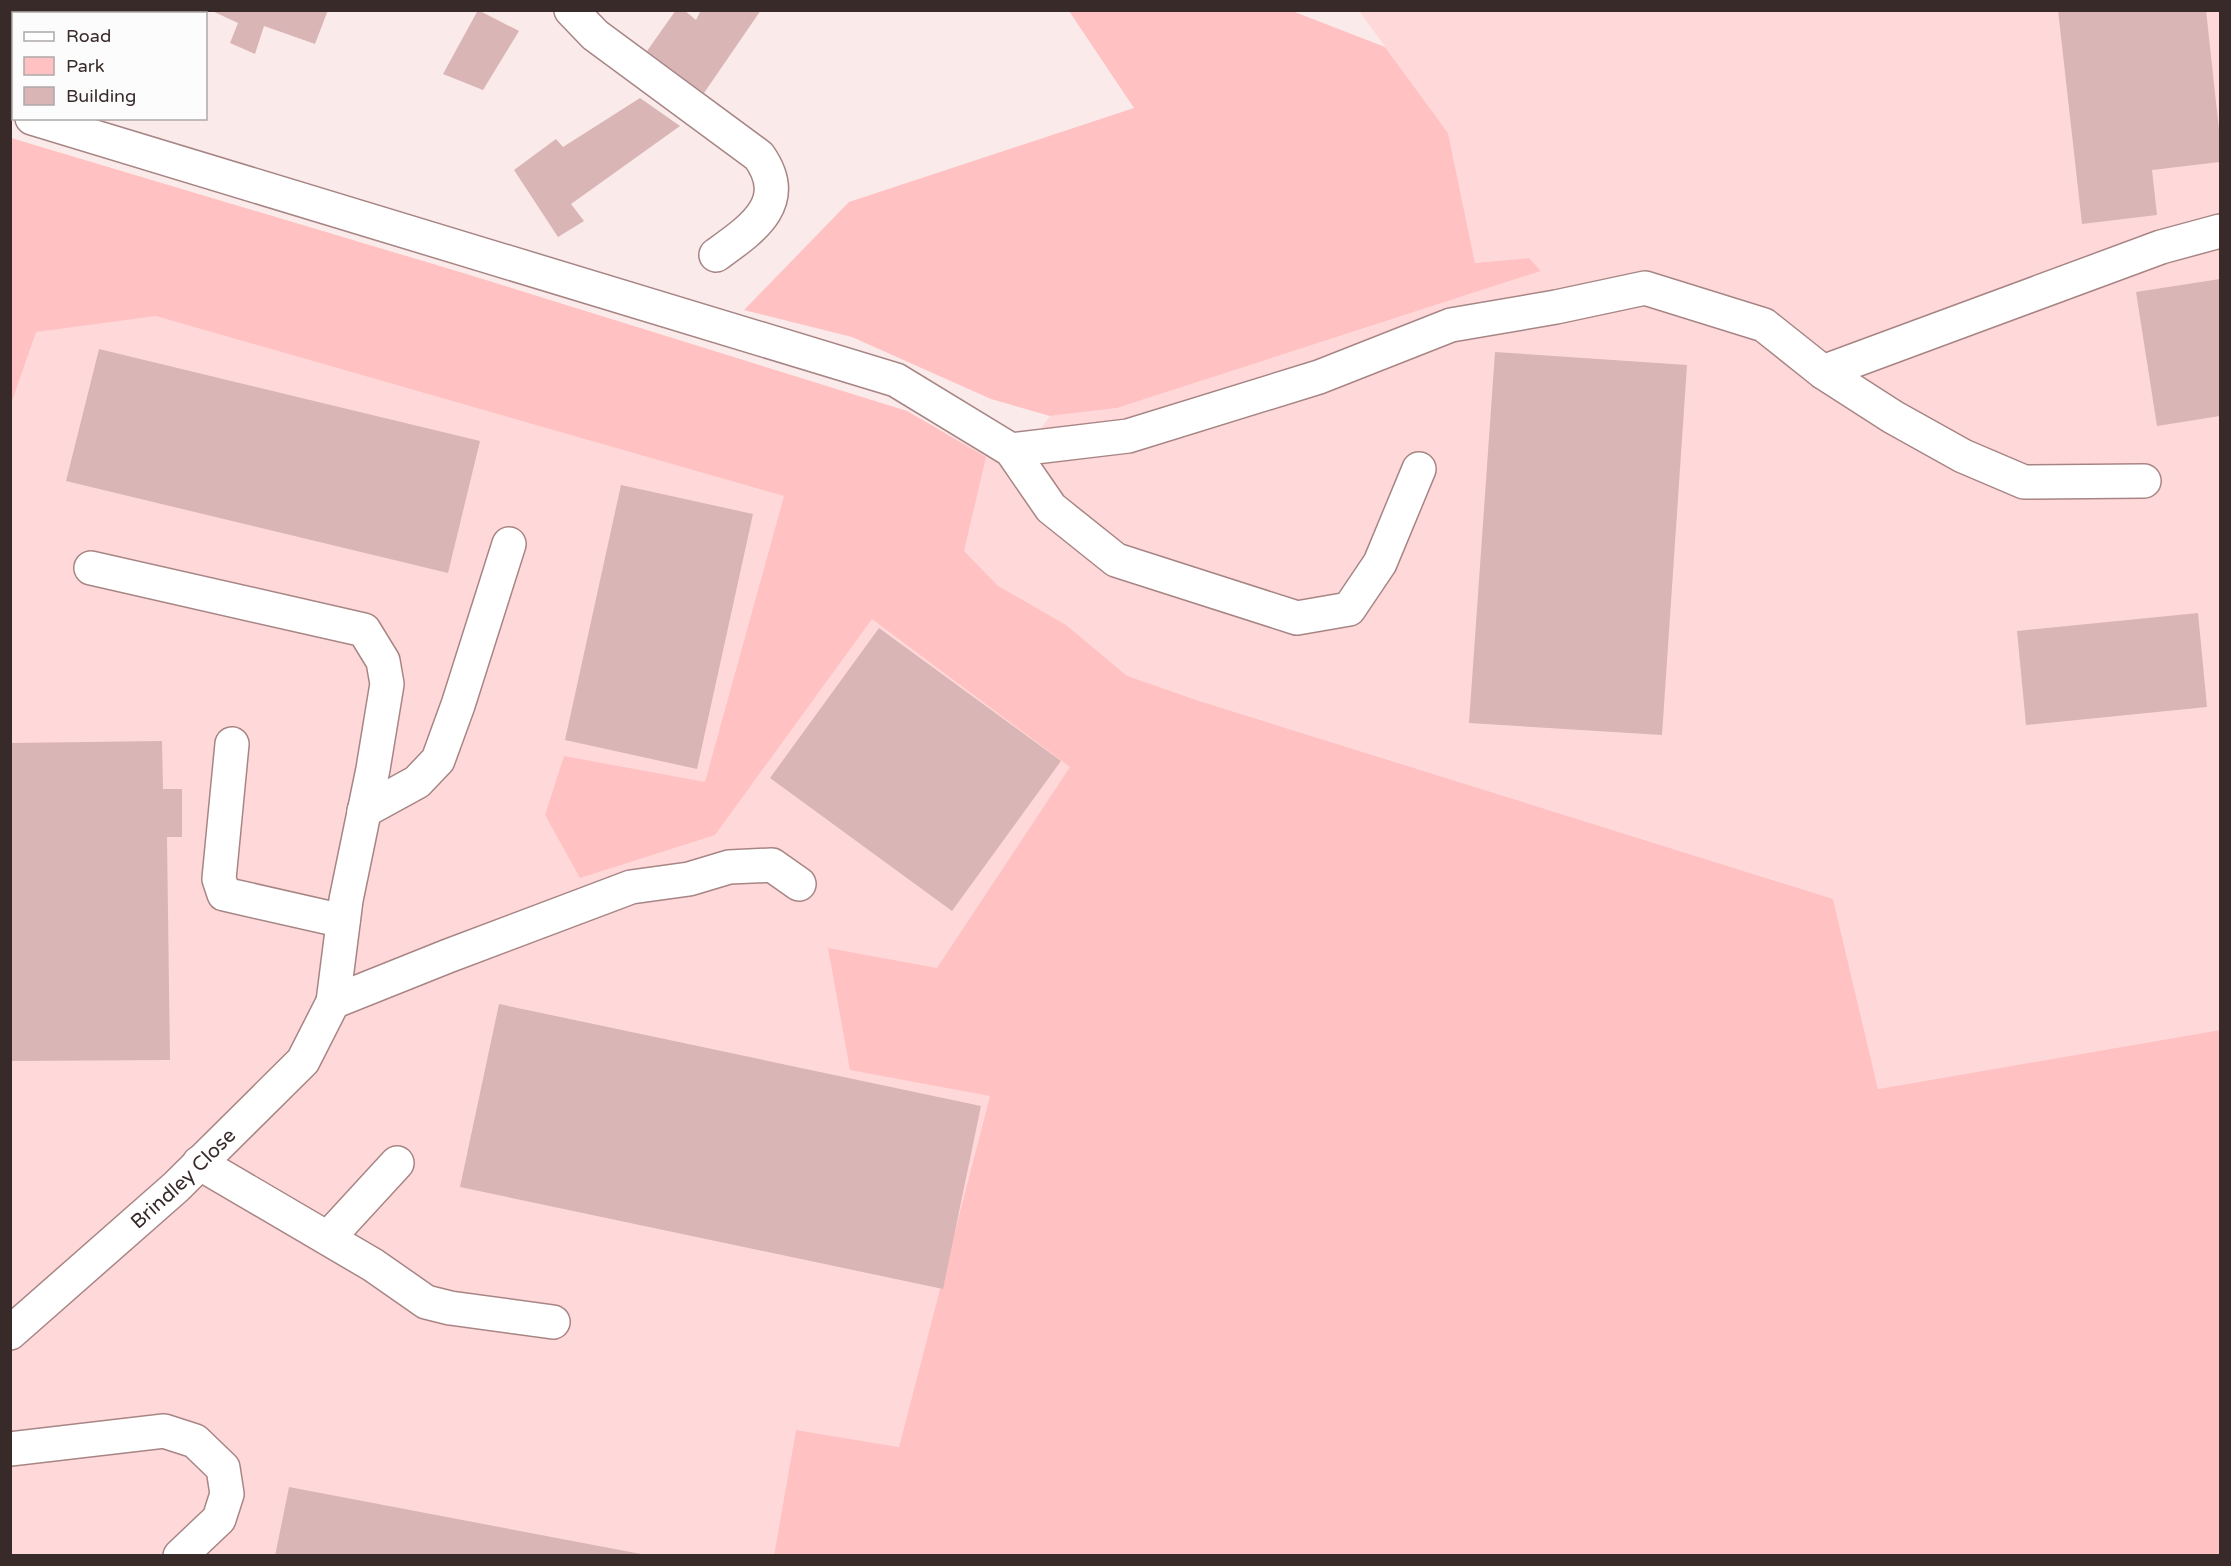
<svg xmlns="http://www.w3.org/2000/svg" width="2231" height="1566" font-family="'Varela Round',sans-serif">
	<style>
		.built { fill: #ffd9d9 }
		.green { fill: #ffc1c2 }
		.building { fill: #dab5b5 }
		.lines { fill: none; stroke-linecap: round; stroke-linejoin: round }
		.minor-casing { stroke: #a88585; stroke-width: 36 }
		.minor { stroke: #fff; stroke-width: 33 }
		.labels { text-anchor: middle; stroke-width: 6; stroke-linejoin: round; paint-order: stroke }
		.street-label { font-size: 20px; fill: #392a2a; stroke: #fcfcfc }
	</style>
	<rect width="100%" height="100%" fill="#faeaea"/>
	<polygon class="built" points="1359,11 2220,11 2220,1030 1878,1089 1833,899 990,1096 899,1447 796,1430 774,1555 11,1555 10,138 463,273 907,411 1010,470 1050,416 1117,408 1541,271 1529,258 1475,263 1448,133"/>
	<g class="green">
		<polygon points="1069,11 1292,11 1385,47 1448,133 1475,263 1529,258 1541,271 1117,408 1050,416 991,399 852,337 744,310 849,202 1134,108"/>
		<polygon points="11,138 463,273 907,411 986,457 964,551 998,586 1066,625 1127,676 1199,701 1833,899 1878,1089 2220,1030 2220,1555 774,1555 796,1430 899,1447 990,1096 850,1070 828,948 937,968 1070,767 872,619 715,835 580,878 545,815 564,756 705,782 784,496 156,316 36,332 11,404"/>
	</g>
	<g class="building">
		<polygon points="210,10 328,10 315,44 264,26 255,54 230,43 238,23"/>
		<polygon points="478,10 519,31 483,90 443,74"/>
		<polygon points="676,10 684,10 696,20 701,10 761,10 704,93 647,51"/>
		<polygon points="2058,10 2206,10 2220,139 2220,162 2152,170 2157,215 2082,224"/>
		<polygon points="640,98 680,126 571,204 584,221 558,237 514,170 556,139 563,147"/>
		<polygon points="2220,279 2220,416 2157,426 2136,292"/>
		<polygon points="99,349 480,441 448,573 66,481"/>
		<polygon points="1495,352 1687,365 1662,735 1469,723"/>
		<polygon points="621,485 753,514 697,769 565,740"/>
		<polygon points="2198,613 2207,707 2026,725 2017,631"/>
		<polygon points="879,628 1061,761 952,911 770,778"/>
		<polygon points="162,741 163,789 182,789 182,837 167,837 170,1060 10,1061 10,743"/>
		<polygon points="499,1004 981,1106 943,1289 460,1187"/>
		<polygon points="289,1487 641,1554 641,1556 275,1556"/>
	</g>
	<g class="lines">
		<g class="minor-casing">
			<g id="minor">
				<path d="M 571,10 L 595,35 L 759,156 C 792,203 752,229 716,255"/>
				<polyline points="32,118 896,380 1011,450 1051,508 1116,560 1297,618 1349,609 1380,563 1419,469"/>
				<polyline points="1823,372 2161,247 2220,231"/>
				<polyline points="1011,450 1128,436 1319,377 1451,325 1556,307 1645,288 1764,325 1823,372 1893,417 1963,456 2024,482 2144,481"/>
				<polyline points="91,568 364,630 383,661 387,684 373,769 346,900 333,1002"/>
				<polyline points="232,744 219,879 224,894 343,921"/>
				<polyline points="364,811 417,782 438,760 458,705 509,544"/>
				<polyline points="199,1163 373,1265 426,1302 450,1308 553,1322"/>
				<polyline points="328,1238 397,1163"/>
				<path id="s1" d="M 10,1333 L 176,1187 L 303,1061 L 333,1002 L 448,956 L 631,887 L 689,879 L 729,867 L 772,865 L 799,884"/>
				<polyline points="10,1449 164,1431 195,1441 223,1468 227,1494 219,1519 180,1556"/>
			</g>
		</g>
		<use href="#minor" class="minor"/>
	</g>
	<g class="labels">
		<g class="street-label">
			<text dy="7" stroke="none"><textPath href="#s1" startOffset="232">Brindley Close</textPath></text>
		</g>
	</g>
	<rect width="2231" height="1566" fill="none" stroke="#392a2a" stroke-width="24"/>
	<rect x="12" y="12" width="195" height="108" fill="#fcfcfc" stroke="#aea8a8" stroke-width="1.5"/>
	<rect x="24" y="32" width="30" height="9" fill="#ffffff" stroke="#aea8a8" stroke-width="1.5"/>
	<text x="66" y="42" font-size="18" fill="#392a2a">Road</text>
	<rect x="24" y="57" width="30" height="18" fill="#ffc1c2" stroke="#aea8a8" stroke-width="1.5"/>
	<text x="66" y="72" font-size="18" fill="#392a2a">Park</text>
	<rect x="24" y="87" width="30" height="18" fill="#dab5b5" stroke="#aea8a8" stroke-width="1.5"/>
	<text x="66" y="102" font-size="18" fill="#392a2a">Building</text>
</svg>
